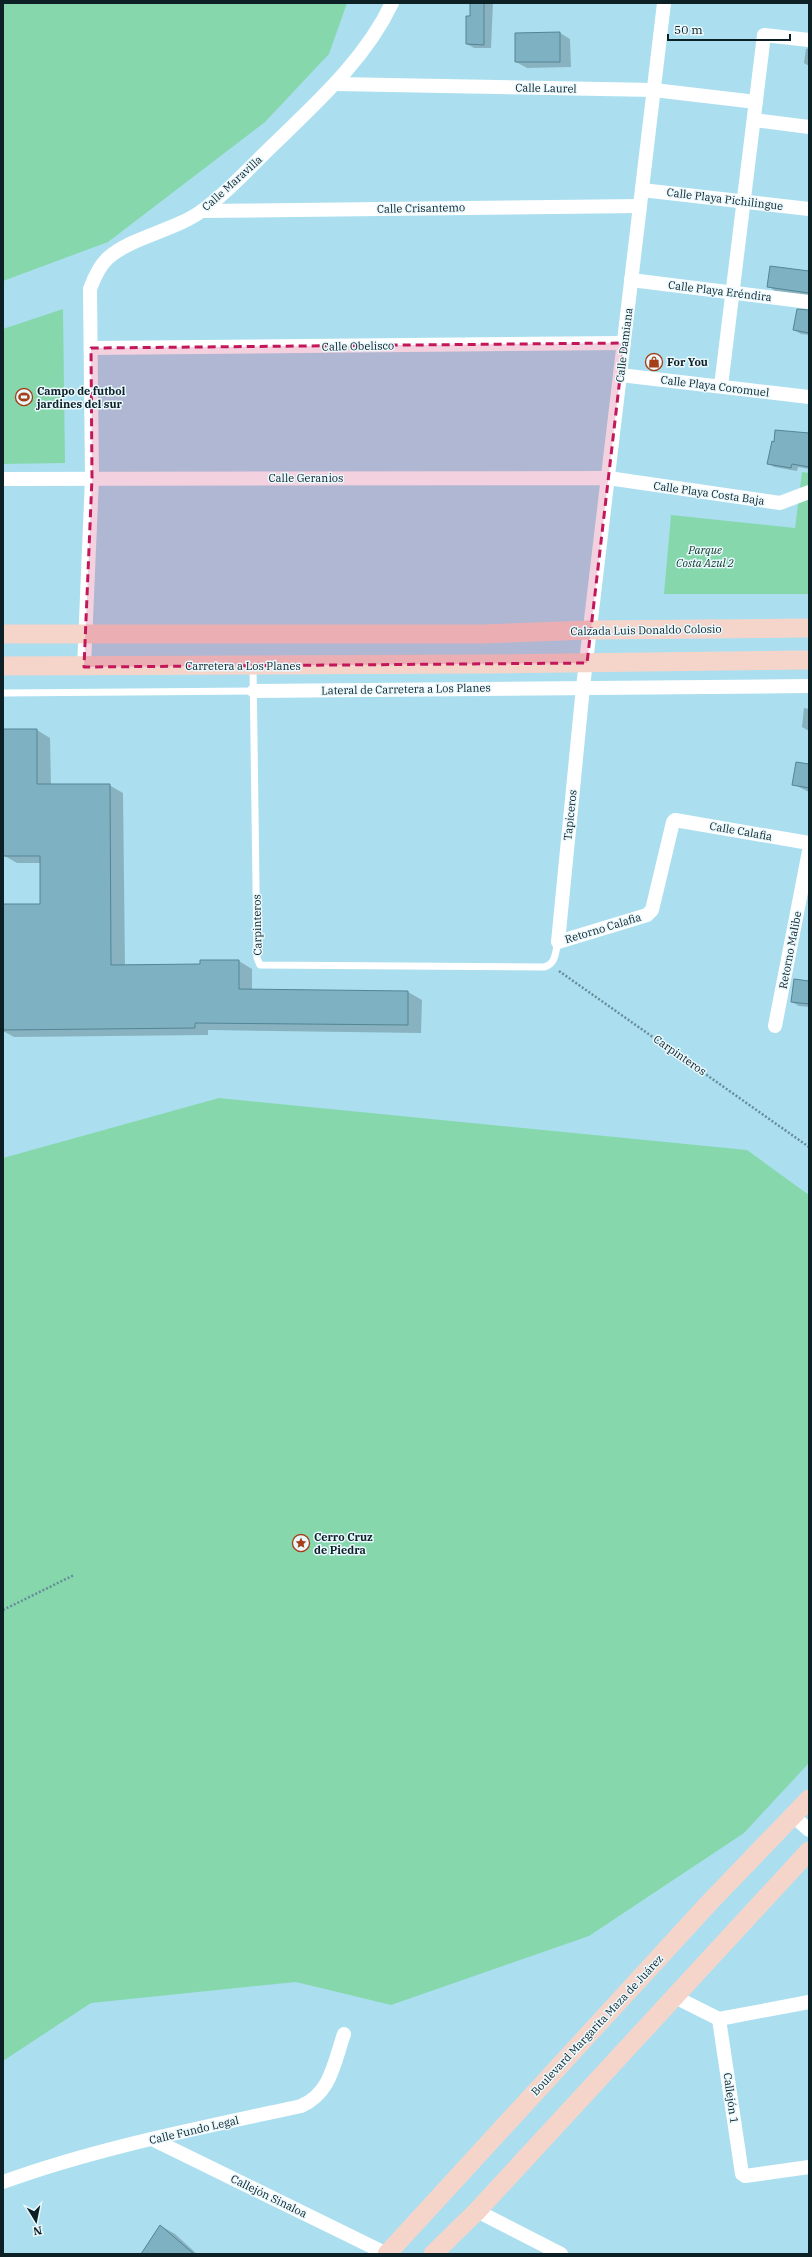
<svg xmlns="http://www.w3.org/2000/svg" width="812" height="2257" font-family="'IBM Plex Serif',serif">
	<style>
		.green { fill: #86d8ac }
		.shadow { fill: #0003 }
		.building { fill: #7eb1c1; stroke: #548594 }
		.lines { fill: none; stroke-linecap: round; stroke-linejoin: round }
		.path { stroke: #668c98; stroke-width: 2.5; stroke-dasharray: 2 2; stroke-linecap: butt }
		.lane { stroke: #fff; stroke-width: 7 }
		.street { stroke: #fff; stroke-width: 14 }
		.secondary { stroke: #f5d5ca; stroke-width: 19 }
		.marked { fill: #c2185b; fill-opacity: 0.2; stroke: #c2185b; stroke-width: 3; stroke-dasharray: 8 5; stroke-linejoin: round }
		.labels { text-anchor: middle; stroke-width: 3; stroke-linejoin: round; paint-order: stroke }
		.street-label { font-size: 11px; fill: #0c2026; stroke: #eaf9fe }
		.poi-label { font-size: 11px; font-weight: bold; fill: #0c2026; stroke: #eaf9fe; text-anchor: start }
		.park-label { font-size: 11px; font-style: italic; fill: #0b3321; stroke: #eaf9fe }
	</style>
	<rect width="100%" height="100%" fill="#abdff0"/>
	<g class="green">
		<polygon points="3,3 347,3 329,54 265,122 108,242 3,281"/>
		<polygon points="63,309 65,463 3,464 3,329"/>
		<polygon points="802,472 809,473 809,594 664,594 671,515 795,528"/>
		<polygon points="219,1098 747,1150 809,1195 809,1763 744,1833 589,1936 391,2005 296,1982 91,2003 3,2061 3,1158"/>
	</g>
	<g class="shadow">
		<polygon points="471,3 493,3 491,48 474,48 467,44"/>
		<polygon points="560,33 570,39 571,67 527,68 516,62"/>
		<polygon points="809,48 809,66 804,63 806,49"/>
		<polygon points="809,271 809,296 775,291 768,286"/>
		<polygon points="809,310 809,335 801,334 794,330"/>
		<polygon points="809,435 809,469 798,467 797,471 774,467 768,463"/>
		<polygon points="804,708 809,709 809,731 802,727"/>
		<polygon points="3,730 37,730 50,738 51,785 109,785 123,793 125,966 201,965 239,961 252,969 252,990 408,992 422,1000 421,1033 208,1030 208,1035 14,1037 3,1031 3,905 41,905 41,863 17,863 3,855"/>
		<polygon points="809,765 809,792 793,784"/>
		<polygon points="809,982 809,1007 799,1006 792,1002"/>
		<polygon points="161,2226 175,2234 197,2254 142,2254"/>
	</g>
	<g class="building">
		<polygon points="470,3 484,3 484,45 466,44 466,16 470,16"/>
		<polygon points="560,32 560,62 515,62 515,33"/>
		<polygon points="770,266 809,271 809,293 767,287"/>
		<polygon points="797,309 809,310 809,333 793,330"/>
		<polygon points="775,430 809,433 809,467 792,464 791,468 767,464 772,441 774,442"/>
		<polygon points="3,729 37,729 37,784 110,784 111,965 200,964 200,960 239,960 239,989 408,991 408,1025 195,1023 195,1028 3,1030 3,904 40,904 40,856 3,856"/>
		<polygon points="796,762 809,764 809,788 792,785"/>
		<polygon points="794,979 809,981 809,1004 791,1002"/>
		<polygon points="160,2225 194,2254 141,2254"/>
	</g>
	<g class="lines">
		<g class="path">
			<polyline points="559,971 809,1147"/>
			<polyline points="3,1610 74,1575"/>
		</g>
		<g class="lane">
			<path d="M 253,666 L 257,958 L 260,965 L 544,967 C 556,964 555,953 558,942"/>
			<polyline points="3,693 254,691"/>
		</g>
		<g class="street">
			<polyline points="664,3 583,687 558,942 647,915 652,910 673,822 675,820 809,843"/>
			<polyline points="336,84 654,90 756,102"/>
			<polyline points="754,120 809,127"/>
			<polyline points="642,190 809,209"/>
			<polyline points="202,211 640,206"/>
			<polyline points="631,280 809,302"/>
			<polyline points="91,348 624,343"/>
			<polyline points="620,375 809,397"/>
			<polyline points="721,386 764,35 809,40"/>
			<polyline points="3,479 608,478 780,503 809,492"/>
			<path d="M 84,667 L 92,478 L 90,289 C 94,278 99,266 108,258 C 133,236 175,231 203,210 C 228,192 249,168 272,146 C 316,103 365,60 392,3"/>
			<polyline points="254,691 809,686"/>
			<polyline points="775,1026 809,851"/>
			<polyline points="793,1816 809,1830"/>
			<polyline points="675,1997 719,2019 809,2002"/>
			<polyline points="719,2019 742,2174 745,2176 809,2167"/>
			<polyline points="152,2139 387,2254"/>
			<path d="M 3,2182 C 99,2147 201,2128 301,2106 C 331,2093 334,2063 344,2034"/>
			<polyline points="477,2211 561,2254"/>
		</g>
		<g class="secondary">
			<polyline points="3,634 483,634 590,630 809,628"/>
			<polyline points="3,666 483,664 809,660"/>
			<polyline points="387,2254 709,1903 809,1799"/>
			<polyline points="433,2254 477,2211 809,1851"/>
		</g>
	</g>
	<path class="marked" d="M 624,343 L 587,663 L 84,667 L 92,478 L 91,348 Z"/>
	<defs>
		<g id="shop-ring" transform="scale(0.9)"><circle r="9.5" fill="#eaf9fe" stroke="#a63f18" stroke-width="1.5"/><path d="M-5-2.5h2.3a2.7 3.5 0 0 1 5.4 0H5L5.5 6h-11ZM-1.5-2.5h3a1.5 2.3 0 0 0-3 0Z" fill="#a63f18"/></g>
		<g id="stadium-ring" transform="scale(0.9)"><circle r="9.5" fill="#eaf9fe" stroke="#a63f18" stroke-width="1.5"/><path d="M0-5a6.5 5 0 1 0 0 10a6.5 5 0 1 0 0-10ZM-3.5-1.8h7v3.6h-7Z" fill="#a63f18"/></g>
		<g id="sight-ring" transform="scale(0.9)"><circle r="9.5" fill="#eaf9fe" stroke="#a63f18" stroke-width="1.5"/><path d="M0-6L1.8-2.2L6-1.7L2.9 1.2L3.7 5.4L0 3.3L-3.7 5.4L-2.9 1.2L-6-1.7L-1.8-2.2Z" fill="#a63f18"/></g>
	</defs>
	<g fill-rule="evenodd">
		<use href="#shop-ring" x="654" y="362"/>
		<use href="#stadium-ring" x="24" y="397"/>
		<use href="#sight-ring" x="301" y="1543"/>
	</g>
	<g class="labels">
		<g class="street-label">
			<text transform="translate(546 88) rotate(1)" y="4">Calle Laurel</text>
			<text transform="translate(232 183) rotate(-42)" y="4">Calle Maravilla</text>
			<text transform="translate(725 199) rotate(7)" y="4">Calle Playa Pichilingue</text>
			<text transform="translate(421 208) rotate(-1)" y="4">Calle Crisantemo</text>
			<text transform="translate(720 291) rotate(7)" y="4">Calle Playa Eréndira</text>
			<text transform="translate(624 345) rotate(-83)" y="4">Calle Damiana</text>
			<text transform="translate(358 346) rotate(-1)" y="4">Calle Obelisco</text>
			<text transform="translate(715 386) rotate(7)" y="4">Calle Playa Coromuel</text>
			<text x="306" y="482">Calle Geranios</text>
			<text transform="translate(709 493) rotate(8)" y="4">Calle Playa Costa Baja</text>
			<text transform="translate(646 630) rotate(-1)" y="4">Calzada Luis Donaldo Colosio</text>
			<text x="243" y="670">Carretera a Los Planes</text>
			<text transform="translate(406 689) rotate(-1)" y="4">Lateral de Carretera a Los Planes</text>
			<text transform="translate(570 815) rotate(-84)" y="4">Tapiceros</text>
			<text transform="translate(741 831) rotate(10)" y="4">Calle Calafia</text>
			<text transform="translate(257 925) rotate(-91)" y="4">Carpinteros</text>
			<text transform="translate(603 928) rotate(-17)" y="4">Retorno Calafia</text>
			<text transform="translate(790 950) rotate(-79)" y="4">Retorno Malibe</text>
			<text transform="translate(680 1055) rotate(35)" y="4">Carpinteros</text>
			<text transform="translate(597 2025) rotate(-47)" y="4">Boulevard Margarita Maza de Juárez</text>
			<text transform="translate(731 2098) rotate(82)" y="4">Callejón 1</text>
			<text transform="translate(194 2130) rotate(-13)" y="4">Calle Fundo Legal</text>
			<text transform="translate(269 2196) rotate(26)" y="4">Callejón Sinaloa</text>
		</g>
		<g class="poi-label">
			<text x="667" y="366">For You</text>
			<text x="37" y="395">Campo de futbol<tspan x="37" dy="13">jardines del sur</tspan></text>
			<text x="314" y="1541">Cerro Cruz<tspan x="314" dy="13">de Piedra</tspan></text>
		</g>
		<g class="park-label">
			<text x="705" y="554">Parque<tspan x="705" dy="13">Costa Azul 2</tspan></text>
		</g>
	</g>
	<rect width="812" height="2257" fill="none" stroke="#0c2026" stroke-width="8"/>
	<g transform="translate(36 2221) rotate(170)" stroke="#eaf9fe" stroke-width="3" paint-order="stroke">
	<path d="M0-3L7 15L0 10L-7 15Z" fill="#0c2026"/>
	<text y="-6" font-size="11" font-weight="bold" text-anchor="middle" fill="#0c2026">N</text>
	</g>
	<path d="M668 34v6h122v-6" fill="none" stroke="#0c2026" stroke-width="2"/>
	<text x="674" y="34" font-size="12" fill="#0c2026" stroke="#eaf9fe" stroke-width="3" paint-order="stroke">50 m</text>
</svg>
